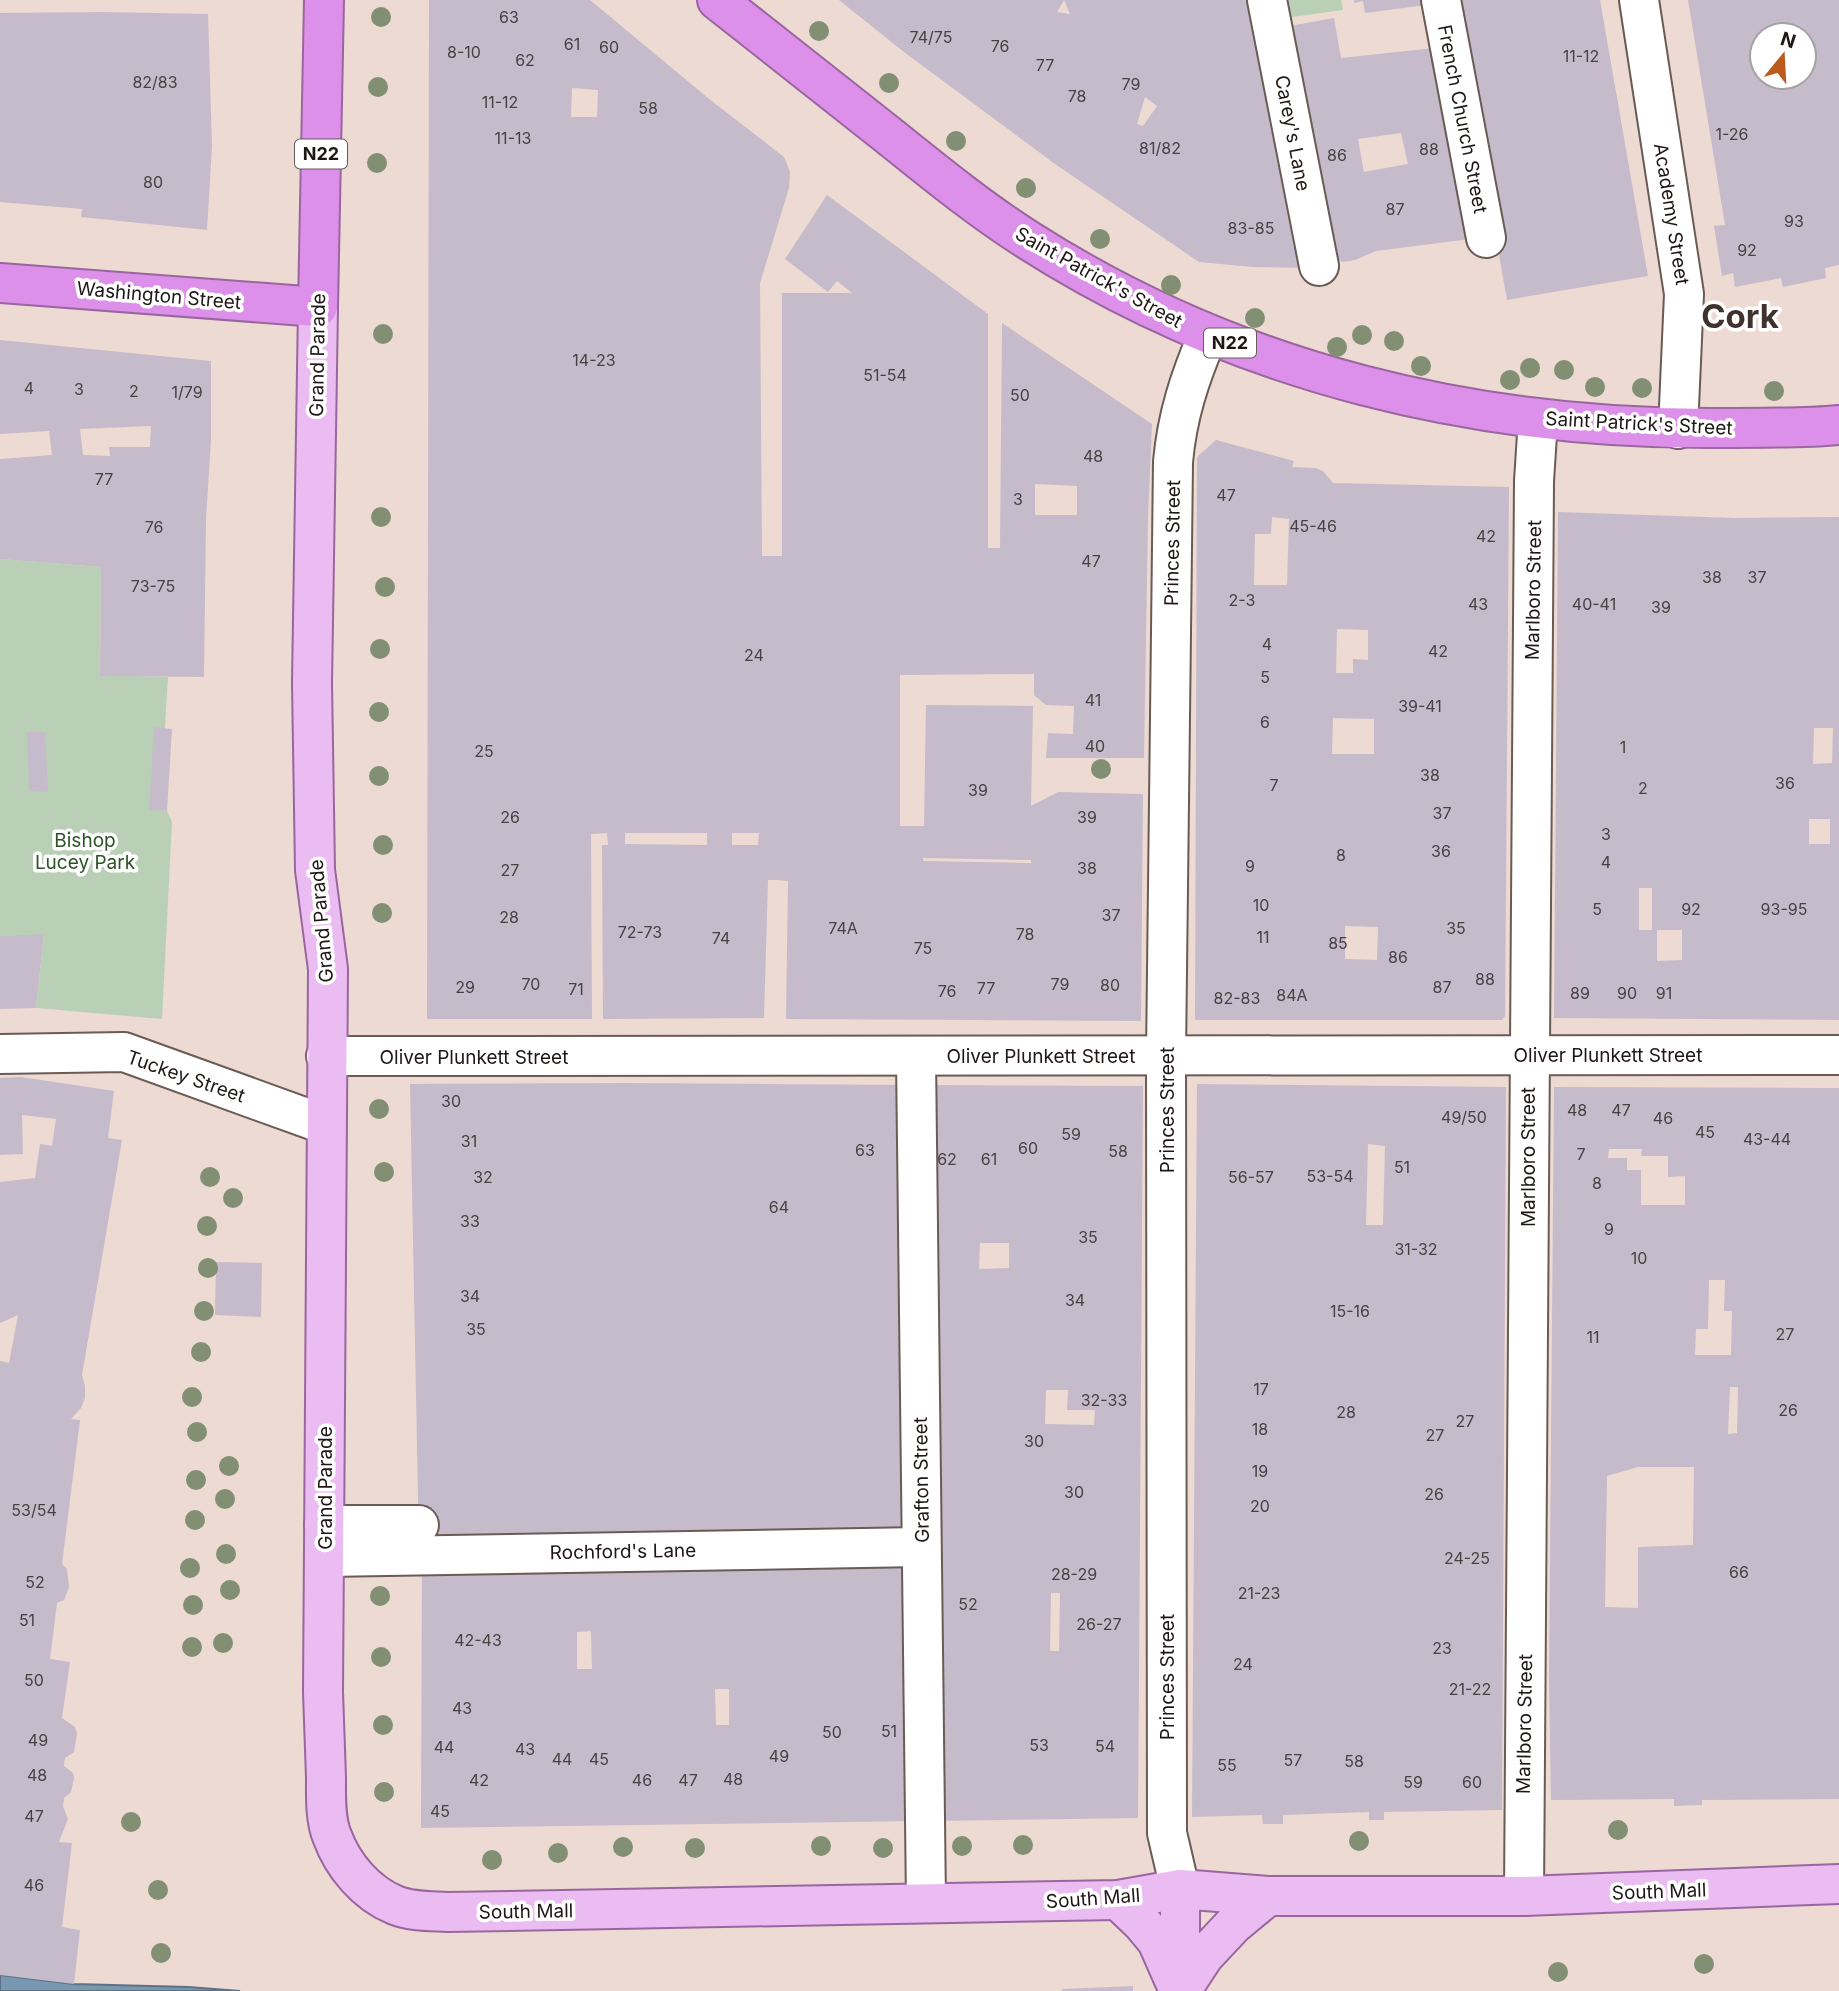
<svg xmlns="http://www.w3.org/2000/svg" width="1839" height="1991" font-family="Inter,sans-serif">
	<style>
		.green { fill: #bad0b6 }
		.water { fill: #7898b2; stroke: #5d7183; stroke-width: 2 }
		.building { fill: #c5bbca; fill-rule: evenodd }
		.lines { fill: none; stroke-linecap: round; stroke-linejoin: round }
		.minor-casing { stroke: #6b5b55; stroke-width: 42 }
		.major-casing { stroke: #9a669f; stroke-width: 42 }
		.highway-casing { stroke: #9a669f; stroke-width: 42 }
		.minor { stroke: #fff; stroke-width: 38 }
		.major { stroke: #eabcf2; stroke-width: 38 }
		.highway { stroke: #dc90e9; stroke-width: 38 }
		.tree { fill: #828f73 }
		.labels { text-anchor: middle; stroke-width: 7; stroke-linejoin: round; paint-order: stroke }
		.number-label { font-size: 16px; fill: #484042 }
		.shield { fill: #fff; stroke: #625d5b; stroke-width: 2 }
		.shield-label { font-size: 18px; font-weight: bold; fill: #1e1715 }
		.street-label { font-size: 19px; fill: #1e1715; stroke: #fff }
		.park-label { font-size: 19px; fill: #2c5225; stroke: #fff }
		.town-label { font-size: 33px; font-weight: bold; fill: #40322d; stroke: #fff }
	</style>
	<rect width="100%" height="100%" fill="#ecdad3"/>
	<g class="green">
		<polygon points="1281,0 1341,0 1343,10 1285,18"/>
		<polygon points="0,559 101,567 100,675 168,677 160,810 167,811 172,822 162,1019 36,1008 44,935 0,936"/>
	</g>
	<polygon class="water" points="0,1975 74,1984 188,1987 240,1991 0,1991"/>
	<g class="building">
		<path d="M 429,0 L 590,0 L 708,98 L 784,157 L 790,172 L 789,188 L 760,283 L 762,556 L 782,556 L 782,293 L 852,293 L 837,281 L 828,292 L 785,259 L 827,195 L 988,314 L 988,548 L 1000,548 L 1002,323 L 1152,424 L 1148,517 L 1144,758 L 1046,758 L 1048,733 L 1073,734 L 1074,706 L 1046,705 L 1034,695 L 1034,674 L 900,675 L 900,826 L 924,826 L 926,705 L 1033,706 L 1031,806 L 1058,792 L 1143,794 L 1141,1021 L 786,1019 L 788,881 L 777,880 L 768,880 L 764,1018 L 603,1019 L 602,845 L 608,845 L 607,833 L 591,834 L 592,1019 L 427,1019 ZM 572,88 L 598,90 L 597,117 L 571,117 ZM 1035,484 L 1077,486 L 1077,515 L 1035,515 ZM 625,833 L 707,833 L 707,845 L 625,844 ZM 732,833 L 759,833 L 758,845 L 732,845 ZM 923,858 L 1031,860 L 1031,863 L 923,861 Z"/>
		<path d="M 839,0 L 1064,0 L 1057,12 L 1070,14 L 1064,0 L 1260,0 L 1306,268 L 1253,267 L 1199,262 L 1055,164 L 904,52 ZM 1145,97 L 1157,106 L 1143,126 L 1137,124 Z"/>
		<polygon points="1354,0 1425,0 1426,5 1365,13 1363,1 1354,3"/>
		<polygon points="1454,0 1600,0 1648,276 1507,300"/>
		<path d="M 1688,0 L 1839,0 L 1839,265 L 1825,268 L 1826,278 L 1783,287 L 1781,278 L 1735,287 L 1733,273 L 1722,276 L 1714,226 L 1725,225 ZM 1762,35 L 1804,35 L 1804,77 L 1762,77 Z"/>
		<polygon points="102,12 208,14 212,146 207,230 81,217 82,209 0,202 0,13"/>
		<path d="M 1334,18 L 1341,58 L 1434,48 L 1470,239 L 1376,251 L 1355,260 L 1343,262 L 1331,257 L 1290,26 ZM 1401,133 L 1408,164 L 1364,172 L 1358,139 Z"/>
		<path d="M 0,340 L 211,361 L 211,440 L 206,519 L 204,677 L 100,676 L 101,567 L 0,559 L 0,459 L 52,455 L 49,431 L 0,434 ZM 151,426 L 150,447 L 109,447 L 110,456 L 83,455 L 80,429 Z"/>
		<path d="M 1216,440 L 1294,461 L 1292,467 L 1315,468 L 1323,471 L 1333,483 L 1509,487 L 1505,1016 L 1502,1020 L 1195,1020 L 1197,457 ZM 1272,517 L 1289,519 L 1287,585 L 1254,585 L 1255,534 L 1271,534 ZM 1337,629 L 1368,630 L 1368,660 L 1353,659 L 1353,673 L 1336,673 ZM 1333,718 L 1374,719 L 1374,754 L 1332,754 ZM 1345,926 L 1378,927 L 1377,960 L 1345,959 Z"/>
		<path d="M 1558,512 L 1734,518 L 1839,517 L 1839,1020 L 1554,1018 ZM 1814,728 L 1833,728 L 1832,763 L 1813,764 ZM 1809,819 L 1830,819 L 1830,844 L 1809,844 ZM 1639,888 L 1652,888 L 1652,930 L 1639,930 ZM 1657,930 L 1682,930 L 1682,960 L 1657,961 Z"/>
		<polygon points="154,727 172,729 167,811 149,810"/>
		<polygon points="27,732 45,732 48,791 29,791"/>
		<polygon points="44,934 36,1008 0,1009 0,936"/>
		<polygon points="21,1077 114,1091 108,1138 122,1140 82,1375 85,1386 85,1398 81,1408 71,1419 80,1420 62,1564 67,1569 69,1587 64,1600 57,1603 50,1659 70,1662 62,1718 75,1727 77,1734 74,1752 65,1758 64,1766 73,1773 74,1778 71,1792 64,1798 63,1806 68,1819 59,1842 72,1843 62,1927 80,1930 74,1984 0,1975 0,1361 9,1363 18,1315 0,1323 0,1182 35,1178 40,1144 52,1146 56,1119 22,1115 23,1154 0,1155 0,1078"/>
		<polygon points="628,1083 907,1085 915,1542 419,1548 410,1084"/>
		<path d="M 1197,1084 L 1506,1087 L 1502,1810 L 1384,1812 L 1384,1820 L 1369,1820 L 1369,1812 L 1283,1815 L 1283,1824 L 1263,1824 L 1262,1815 L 1192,1817 ZM 1368,1144 L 1385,1146 L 1383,1225 L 1366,1225 Z"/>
		<path d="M 924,1085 L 1143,1086 L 1138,1818 L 931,1821 L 928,1539 L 942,1519 L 941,1474 L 927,1474 ZM 980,1243 L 1009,1243 L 1009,1268 L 979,1269 ZM 1046,1390 L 1068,1390 L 1067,1410 L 1095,1410 L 1094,1425 L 1045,1424 ZM 1051,1593 L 1060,1593 L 1059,1651 L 1050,1651 Z"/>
		<path d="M 1554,1087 L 1839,1088 L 1839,1799 L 1702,1800 L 1702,1805 L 1674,1806 L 1674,1799 L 1551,1800 L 1549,1678 ZM 1609,1149 L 1642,1149 L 1641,1156 L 1668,1156 L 1668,1177 L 1685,1176 L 1685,1205 L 1641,1205 L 1641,1170 L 1627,1170 L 1627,1158 L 1608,1158 ZM 1709,1280 L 1725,1280 L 1724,1311 L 1732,1311 L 1731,1355 L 1695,1355 L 1696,1329 L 1708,1329 ZM 1730,1387 L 1738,1387 L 1737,1433 L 1728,1434 ZM 1638,1467 L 1694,1467 L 1693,1545 L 1638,1547 L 1638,1608 L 1605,1607 L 1607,1476 Z"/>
		<polygon points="216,1262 262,1263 261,1317 215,1315"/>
		<path d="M 914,1550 L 918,1821 L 421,1828 L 422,1559 ZM 591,1631 L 592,1669 L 577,1669 L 577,1632 ZM 715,1689 L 729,1689 L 729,1725 L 716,1725 Z"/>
		<polygon points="1133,1986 1133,1991 1062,1991 1062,1989"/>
	</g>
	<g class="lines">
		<g class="minor-casing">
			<g id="minor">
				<polyline points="1267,0 1319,266"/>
				<polyline points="1441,0 1486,238"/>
				<polyline points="1639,0 1684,294 1678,429"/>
				<polyline points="0,1054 124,1052 326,1125"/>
				<polyline points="326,1056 1839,1055"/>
				<polyline points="916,1057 926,1903"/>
				<polyline points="324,1525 419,1525"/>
				<polyline points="325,1557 921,1547"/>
				<path d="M 1180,1889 L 1167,1833 L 1166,1056 L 1173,462 C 1177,416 1190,377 1208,335"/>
				<polyline points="1524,1896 1534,481 1538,419"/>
			</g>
		</g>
		<g class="major-casing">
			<g id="major">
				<path d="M 318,307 L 312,683 L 315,870 L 328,969 L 323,1692 C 324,1721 325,1750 326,1778 C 326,1796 325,1819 332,1836 C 343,1866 366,1893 395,1905 C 412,1912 431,1911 448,1912 L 1118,1900 L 1180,1889 L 1268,1896 L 1524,1896 L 1839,1884"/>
				<polyline points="1118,1900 1142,1923 1157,1941 1179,1991"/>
				<polyline points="1180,1978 1180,1889"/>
				<polyline points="1181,1991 1204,1956 1234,1924 1268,1896"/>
			</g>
		</g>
		<g class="highway-casing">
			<g id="highway">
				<path d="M 717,0 C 774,45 831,90 888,135 C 934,172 978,208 1028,240 C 1238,374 1479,431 1727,428 C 1764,427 1802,429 1839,425"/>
				<polyline points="0,283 318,307 324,0"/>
			</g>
		</g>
		<use href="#minor" class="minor"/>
		<use href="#major" class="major"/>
		<use href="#highway" class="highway"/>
	</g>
	<g class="tree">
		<circle cx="381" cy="17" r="10"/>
		<circle cx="819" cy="31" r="10"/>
		<circle cx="889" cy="83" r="10"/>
		<circle cx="378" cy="87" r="10"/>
		<circle cx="956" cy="141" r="10"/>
		<circle cx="377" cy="163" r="10"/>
		<circle cx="1026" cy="188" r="10"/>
		<circle cx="1100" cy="239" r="10"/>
		<circle cx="1171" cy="285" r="10"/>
		<circle cx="1255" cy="318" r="10"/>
		<circle cx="383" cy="334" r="10"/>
		<circle cx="1362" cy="335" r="10"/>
		<circle cx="1394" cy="341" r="10"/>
		<circle cx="1337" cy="347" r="10"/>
		<circle cx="1421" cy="366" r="10"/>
		<circle cx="1530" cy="368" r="10"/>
		<circle cx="1564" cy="370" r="10"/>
		<circle cx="1510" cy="380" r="10"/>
		<circle cx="1595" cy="387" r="10"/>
		<circle cx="1642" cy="388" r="10"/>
		<circle cx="1774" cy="391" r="10"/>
		<circle cx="381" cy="517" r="10"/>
		<circle cx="385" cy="587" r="10"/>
		<circle cx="380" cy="649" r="10"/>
		<circle cx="379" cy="712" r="10"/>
		<circle cx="1101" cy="769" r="10"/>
		<circle cx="379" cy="776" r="10"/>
		<circle cx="383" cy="845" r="10"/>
		<circle cx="382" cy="913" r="10"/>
		<circle cx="379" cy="1109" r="10"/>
		<circle cx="384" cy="1172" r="10"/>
		<circle cx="210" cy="1177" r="10"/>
		<circle cx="233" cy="1198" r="10"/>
		<circle cx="207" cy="1226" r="10"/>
		<circle cx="208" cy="1268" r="10"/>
		<circle cx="204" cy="1311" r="10"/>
		<circle cx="201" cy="1352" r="10"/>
		<circle cx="192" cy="1397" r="10"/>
		<circle cx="197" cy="1432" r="10"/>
		<circle cx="229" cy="1466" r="10"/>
		<circle cx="196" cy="1480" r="10"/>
		<circle cx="225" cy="1499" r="10"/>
		<circle cx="195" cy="1520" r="10"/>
		<circle cx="226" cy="1554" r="10"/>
		<circle cx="190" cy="1568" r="10"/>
		<circle cx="230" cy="1590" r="10"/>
		<circle cx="380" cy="1596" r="10"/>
		<circle cx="193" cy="1605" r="10"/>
		<circle cx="223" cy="1643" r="10"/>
		<circle cx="192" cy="1647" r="10"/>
		<circle cx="381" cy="1657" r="10"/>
		<circle cx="383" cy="1725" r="10"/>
		<circle cx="384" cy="1792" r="10"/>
		<circle cx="131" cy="1822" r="10"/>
		<circle cx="1618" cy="1830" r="10"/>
		<circle cx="1359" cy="1841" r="10"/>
		<circle cx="1023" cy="1845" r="10"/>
		<circle cx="821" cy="1846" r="10"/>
		<circle cx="962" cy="1846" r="10"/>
		<circle cx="623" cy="1847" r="10"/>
		<circle cx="695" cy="1848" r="10"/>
		<circle cx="883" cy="1848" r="10"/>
		<circle cx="558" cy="1853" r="10"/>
		<circle cx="492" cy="1860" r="10"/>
		<circle cx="158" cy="1890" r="10"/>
		<circle cx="161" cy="1953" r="10"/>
		<circle cx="1704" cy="1964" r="10"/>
		<circle cx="1558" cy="1972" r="10"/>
	</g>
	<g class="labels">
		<g class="number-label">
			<text x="509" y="23">63</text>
			<text x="931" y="43">74/75</text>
			<text x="572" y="50">61</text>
			<text x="1000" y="52">76</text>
			<text x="609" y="53">60</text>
			<text x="464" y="58">8-10</text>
			<text x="1581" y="62">11-12</text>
			<text x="525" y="66">62</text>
			<text x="1045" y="71">77</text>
			<text x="155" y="88">82/83</text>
			<text x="1131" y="90">79</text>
			<text x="1077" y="102">78</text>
			<text x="500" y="108">11-12</text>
			<text x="648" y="114">58</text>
			<text x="1732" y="140">1-26</text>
			<text x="513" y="144">11-13</text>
			<text x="1160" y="154">81/82</text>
			<text x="1429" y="155">88</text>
			<text x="1337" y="161">86</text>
			<text x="153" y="188">80</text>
			<text x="1395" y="215">87</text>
			<text x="1794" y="227">93</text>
			<text x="1251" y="234">83-85</text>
			<text x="1747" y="256">92</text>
			<text x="594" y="366">14-23</text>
			<text x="885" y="381">51-54</text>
			<text x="29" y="394">4</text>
			<text x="79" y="395">3</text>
			<text x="134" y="397">2</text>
			<text x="187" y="398">1/79</text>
			<text x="1020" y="401">50</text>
			<text x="1093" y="462">48</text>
			<text x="104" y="485">77</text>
			<text x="1226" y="501">47</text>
			<text x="1018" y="505">3</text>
			<text x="1313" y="532">45-46</text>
			<text x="154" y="533">76</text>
			<text x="1486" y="542">42</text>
			<text x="1091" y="567">47</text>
			<text x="1712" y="583">38</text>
			<text x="1757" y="583">37</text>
			<text x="153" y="592">73-75</text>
			<text x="1242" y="606">2-3</text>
			<text x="1478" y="610">43</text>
			<text x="1594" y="610">40-41</text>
			<text x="1661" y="613">39</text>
			<text x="1267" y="650">4</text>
			<text x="1438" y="657">42</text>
			<text x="754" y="661">24</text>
			<text x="1265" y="683">5</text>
			<text x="1093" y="706">41</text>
			<text x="1420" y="712">39-41</text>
			<text x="1265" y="728">6</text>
			<text x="1095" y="752">40</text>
			<text x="1623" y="753">1</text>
			<text x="484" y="757">25</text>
			<text x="1430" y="781">38</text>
			<text x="1785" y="789">36</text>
			<text x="1274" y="791">7</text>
			<text x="1643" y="794">2</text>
			<text x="978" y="796">39</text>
			<text x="1442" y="819">37</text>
			<text x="510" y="823">26</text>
			<text x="1087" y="823">39</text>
			<text x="1606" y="840">3</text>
			<text x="1441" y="857">36</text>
			<text x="1341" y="861">8</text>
			<text x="1606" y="868">4</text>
			<text x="1250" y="872">9</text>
			<text x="1087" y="874">38</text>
			<text x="510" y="876">27</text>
			<text x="1261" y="911">10</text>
			<text x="1597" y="915">5</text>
			<text x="1691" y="915">92</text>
			<text x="1784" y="915">93-95</text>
			<text x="1111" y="921">37</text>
			<text x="509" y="923">28</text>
			<text x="843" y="934">74A</text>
			<text x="1456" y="934">35</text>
			<text x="640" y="938">72-73</text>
			<text x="1025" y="940">78</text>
			<text x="1263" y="943">11</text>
			<text x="721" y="944">74</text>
			<text x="1338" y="949">85</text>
			<text x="923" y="954">75</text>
			<text x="1398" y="963">86</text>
			<text x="1485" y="985">88</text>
			<text x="531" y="990">70</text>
			<text x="1060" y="990">79</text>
			<text x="1110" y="991">80</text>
			<text x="465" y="993">29</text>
			<text x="1442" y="993">87</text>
			<text x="986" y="994">77</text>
			<text x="576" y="995">71</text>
			<text x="947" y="997">76</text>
			<text x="1580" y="999">89</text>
			<text x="1627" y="999">90</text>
			<text x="1664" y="999">91</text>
			<text x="1292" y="1001">84A</text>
			<text x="1237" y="1004">82-83</text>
			<text x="451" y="1107">30</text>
			<text x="1577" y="1116">48</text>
			<text x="1621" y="1116">47</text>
			<text x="1464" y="1123">49/50</text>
			<text x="1663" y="1124">46</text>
			<text x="1705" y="1138">45</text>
			<text x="1071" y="1140">59</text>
			<text x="1767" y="1145">43-44</text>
			<text x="469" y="1147">31</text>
			<text x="1028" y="1154">60</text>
			<text x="865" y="1156">63</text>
			<text x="1118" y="1157">58</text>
			<text x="1581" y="1160">7</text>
			<text x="947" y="1165">62</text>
			<text x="989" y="1165">61</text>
			<text x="1402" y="1173">51</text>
			<text x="1330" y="1182">53-54</text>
			<text x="483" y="1183">32</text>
			<text x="1251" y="1183">56-57</text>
			<text x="1597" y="1189">8</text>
			<text x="779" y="1213">64</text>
			<text x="470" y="1227">33</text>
			<text x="1609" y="1235">9</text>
			<text x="1088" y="1243">35</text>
			<text x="1416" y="1255">31-32</text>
			<text x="1639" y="1264">10</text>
			<text x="470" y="1302">34</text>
			<text x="1075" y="1306">34</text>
			<text x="1350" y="1317">15-16</text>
			<text x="476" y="1335">35</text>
			<text x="1785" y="1340">27</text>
			<text x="1593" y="1343">11</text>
			<text x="1261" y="1395">17</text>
			<text x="1104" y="1406">32-33</text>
			<text x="1788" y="1416">26</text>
			<text x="1346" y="1418">28</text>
			<text x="1465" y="1427">27</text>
			<text x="1260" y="1435">18</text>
			<text x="1435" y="1441">27</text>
			<text x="1034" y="1447">30</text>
			<text x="1260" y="1477">19</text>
			<text x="1074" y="1498">30</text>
			<text x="1434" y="1500">26</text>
			<text x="1260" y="1512">20</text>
			<text x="34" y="1516">53/54</text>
			<text x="1467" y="1564">24-25</text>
			<text x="1739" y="1578">66</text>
			<text x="1074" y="1580">28-29</text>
			<text x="35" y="1588">52</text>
			<text x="1259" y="1599">21-23</text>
			<text x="968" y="1610">52</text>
			<text x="27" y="1626">51</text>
			<text x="1099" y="1630">26-27</text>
			<text x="478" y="1646">42-43</text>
			<text x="1442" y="1654">23</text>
			<text x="1243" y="1670">24</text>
			<text x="34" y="1686">50</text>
			<text x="1470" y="1695">21-22</text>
			<text x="462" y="1714">43</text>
			<text x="889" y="1737">51</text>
			<text x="832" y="1738">50</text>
			<text x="38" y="1746">49</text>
			<text x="1039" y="1751">53</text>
			<text x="1105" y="1752">54</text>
			<text x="444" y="1753">44</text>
			<text x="525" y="1755">43</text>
			<text x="779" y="1762">49</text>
			<text x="562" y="1765">44</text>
			<text x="599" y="1765">45</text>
			<text x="1293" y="1766">57</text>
			<text x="1354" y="1767">58</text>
			<text x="1227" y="1771">55</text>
			<text x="37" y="1781">48</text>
			<text x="733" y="1785">48</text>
			<text x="479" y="1786">42</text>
			<text x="642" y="1786">46</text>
			<text x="688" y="1786">47</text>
			<text x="1413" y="1788">59</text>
			<text x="1472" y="1788">60</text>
			<text x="440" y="1817">45</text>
			<text x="34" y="1822">47</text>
			<text x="34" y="1891">46</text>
		</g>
		<g class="shield">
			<rect x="295" y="139.5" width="52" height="29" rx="5"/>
			<rect x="1204" y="328.5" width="52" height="29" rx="5"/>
		</g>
		<g class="shield-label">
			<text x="321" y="160">N22</text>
			<text x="1230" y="349">N22</text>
		</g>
		<g class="street-label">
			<text transform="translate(1463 119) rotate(79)" y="7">French Church Street</text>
			<text transform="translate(1293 133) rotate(79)" y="7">Carey's Lane</text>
			<text transform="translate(1672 214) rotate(81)" y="7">Academy Street</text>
			<text transform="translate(1099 277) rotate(29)" y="7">Saint Patrick's Street</text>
			<text transform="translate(159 295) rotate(5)" y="7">Washington Street</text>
			<text transform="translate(317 355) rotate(-89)" y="7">Grand Parade</text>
			<text transform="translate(1639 423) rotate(3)" y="7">Saint Patrick's Street</text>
			<text transform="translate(1172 543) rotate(-89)" y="7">Princes Street</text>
			<text transform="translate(1533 590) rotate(-89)" y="7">Marlboro Street</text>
			<text transform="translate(321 921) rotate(-95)" y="7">Grand Parade</text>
			<text x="1608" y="1062">Oliver Plunkett Street</text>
			<text x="1041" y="1063">Oliver Plunkett Street</text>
			<text x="474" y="1064">Oliver Plunkett Street</text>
			<text transform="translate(186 1076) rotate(19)" y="7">Tuckey Street</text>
			<text transform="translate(1167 1110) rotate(-90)" y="7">Princes Street</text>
			<text transform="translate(1528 1157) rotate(-90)" y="7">Marlboro Street</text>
			<text transform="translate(921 1480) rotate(-91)" y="7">Grafton Street</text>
			<text transform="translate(325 1488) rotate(-90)" y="7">Grand Parade</text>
			<text transform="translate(623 1551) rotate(-1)" y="7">Rochford's Lane</text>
			<text transform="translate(1167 1677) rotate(-90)" y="7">Princes Street</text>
			<text transform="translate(1524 1724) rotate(-89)" y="7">Marlboro Street</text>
			<text transform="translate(1659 1891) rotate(-2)" y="7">South Mall</text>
			<text transform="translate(1093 1898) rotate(-4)" y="7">South Mall</text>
			<text transform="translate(526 1911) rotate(-1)" y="7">South Mall</text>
		</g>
		<g class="park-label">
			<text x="85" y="847">Bishop<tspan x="85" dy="22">Lucey Park</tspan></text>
		</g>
		<g class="town-label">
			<text x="1740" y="328">Cork</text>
		</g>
	</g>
	<g transform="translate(1783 56) rotate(18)"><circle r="33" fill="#ffffff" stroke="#a5a2a1" stroke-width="2"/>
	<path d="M0-5L12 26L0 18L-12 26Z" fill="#bc5b1b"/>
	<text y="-10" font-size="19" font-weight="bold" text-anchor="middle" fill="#1e1715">N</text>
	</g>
</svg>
